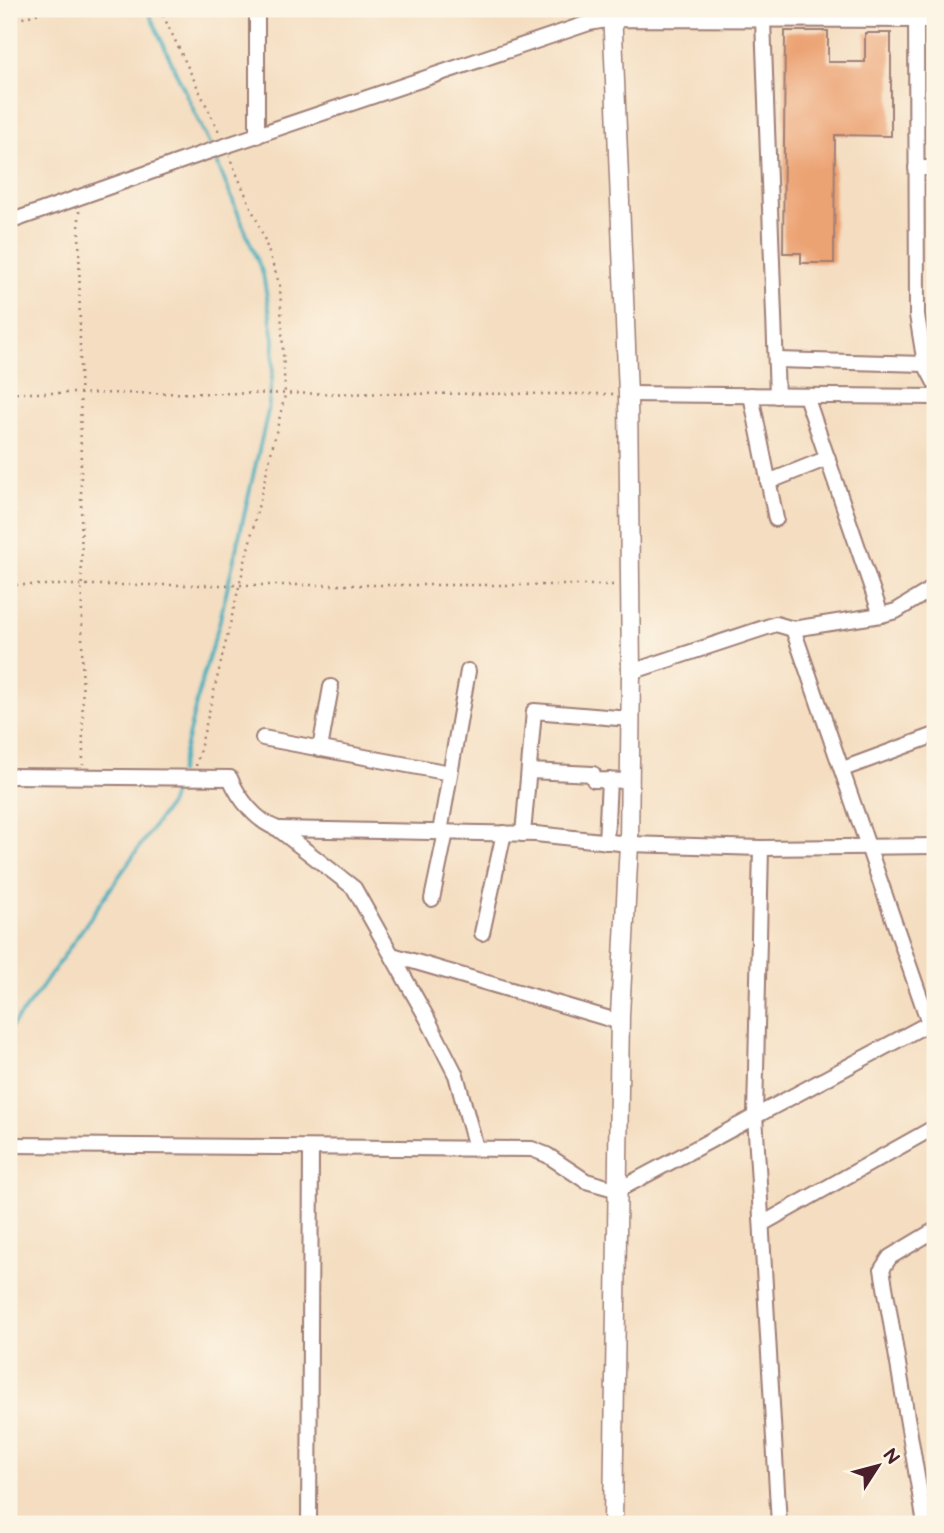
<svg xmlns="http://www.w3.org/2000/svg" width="944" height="1533" font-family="'Balsamiq Sans',sans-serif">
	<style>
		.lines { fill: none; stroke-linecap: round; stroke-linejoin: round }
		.stream { stroke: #40adbe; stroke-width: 3.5 }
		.building { fill: #eca373 }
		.minor-casing { stroke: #9f7e76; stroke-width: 18 }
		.tertiary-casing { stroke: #9f7e76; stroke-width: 21 }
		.path { stroke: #9f7e76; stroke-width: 2.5; stroke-dasharray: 2 5; stroke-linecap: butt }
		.minor { stroke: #fff; stroke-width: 14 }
		.tertiary { stroke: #fff; stroke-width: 18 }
	</style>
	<rect width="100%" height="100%" fill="#fcf5e5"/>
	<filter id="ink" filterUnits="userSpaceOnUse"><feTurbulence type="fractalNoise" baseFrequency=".0143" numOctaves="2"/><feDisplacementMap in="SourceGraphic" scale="14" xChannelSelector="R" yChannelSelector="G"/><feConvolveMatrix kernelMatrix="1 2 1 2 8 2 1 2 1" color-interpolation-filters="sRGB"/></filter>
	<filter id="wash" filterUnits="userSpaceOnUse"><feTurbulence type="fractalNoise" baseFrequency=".00686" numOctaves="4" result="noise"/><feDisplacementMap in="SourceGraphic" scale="28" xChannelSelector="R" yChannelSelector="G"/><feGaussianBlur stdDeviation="1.57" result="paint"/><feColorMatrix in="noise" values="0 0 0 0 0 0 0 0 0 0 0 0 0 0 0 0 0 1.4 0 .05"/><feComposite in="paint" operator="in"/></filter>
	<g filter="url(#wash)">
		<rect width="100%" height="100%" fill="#f4ddc0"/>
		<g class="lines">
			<g class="stream">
				<polyline points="147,9 211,148"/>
				<polyline points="179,773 203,676 219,624 268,411 273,369 274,339 263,274 214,155"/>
				<polyline points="9,1030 40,990 170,803 177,780"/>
			</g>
		</g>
		<g id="blocks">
			<polygon class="building" points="785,31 828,31 828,62 865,62 865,33 891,33 891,136 835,135 834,263 801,263 801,253 783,253"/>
		</g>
	</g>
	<g filter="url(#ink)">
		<use href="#blocks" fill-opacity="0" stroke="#9f7e76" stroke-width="2"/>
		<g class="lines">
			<g class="minor-casing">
				<g id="minor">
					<polyline points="916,9 917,315 925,364 935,383"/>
					<polyline points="763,20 777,396"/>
					<polyline points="257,136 257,9"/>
					<polyline points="916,168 935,168"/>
					<polyline points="9,222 207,152 589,23 612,19 935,20"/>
					<polyline points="776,360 925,364"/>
					<polyline points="628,394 935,397"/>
					<polyline points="751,395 776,519"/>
					<polyline points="806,396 881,615"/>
					<polyline points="768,482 828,458"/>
					<polyline points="793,629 929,1023 935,1031"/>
					<polyline points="631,672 776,624 793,629 881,615 896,611 935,587"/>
					<polyline points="263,738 450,773"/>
					<polyline points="320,749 331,687"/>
					<polyline points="843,769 935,735"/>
					<polyline points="529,771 593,774 594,780 629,781"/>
					<path d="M 9,776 L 230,778 C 239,799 256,821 278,829 L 354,888 L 427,1018 L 456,1075 L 476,1148"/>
					<polyline points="278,829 536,834 629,844 761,848 935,846"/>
					<polyline points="440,832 468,671"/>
					<polyline points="523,834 534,711 630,719"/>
					<polyline points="606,842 609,780"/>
					<polyline points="761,848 755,1115 779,1524"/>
					<polyline points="432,899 446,832"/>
					<polyline points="482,933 504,833"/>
					<polyline points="392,955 620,1022"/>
					<polyline points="9,1145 532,1149 547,1155 586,1181 618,1190 935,1020"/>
					<polyline points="762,1224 935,1127"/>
					<polyline points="309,1524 311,1148"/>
					<polyline points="925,1524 882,1269 890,1257 935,1230"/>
				</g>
			</g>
			<g class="tertiary-casing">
				<polyline id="tertiary" points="612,9 628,394 631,672 629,844 620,1015 613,1524"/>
			</g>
			<g class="path">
				<polyline points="160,9 220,134"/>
				<polyline points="9,22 53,9"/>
				<polyline points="79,211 83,765"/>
				<polyline points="9,393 614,394"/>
				<polyline points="9,585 614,585"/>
				<polyline points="196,766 285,395 280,286 263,235 229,156"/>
			</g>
			<use href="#minor" class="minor"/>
			<use href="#tertiary" class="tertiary"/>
		</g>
	</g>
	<rect width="944" height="1533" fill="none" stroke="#fcf5e5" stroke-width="35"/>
	<g transform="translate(878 1466) rotate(54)" stroke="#fcf5e5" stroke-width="5" paint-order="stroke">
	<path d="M0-5L12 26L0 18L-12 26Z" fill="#4a1f2b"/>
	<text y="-10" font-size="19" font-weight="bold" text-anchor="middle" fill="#4a1f2b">N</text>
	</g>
</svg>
